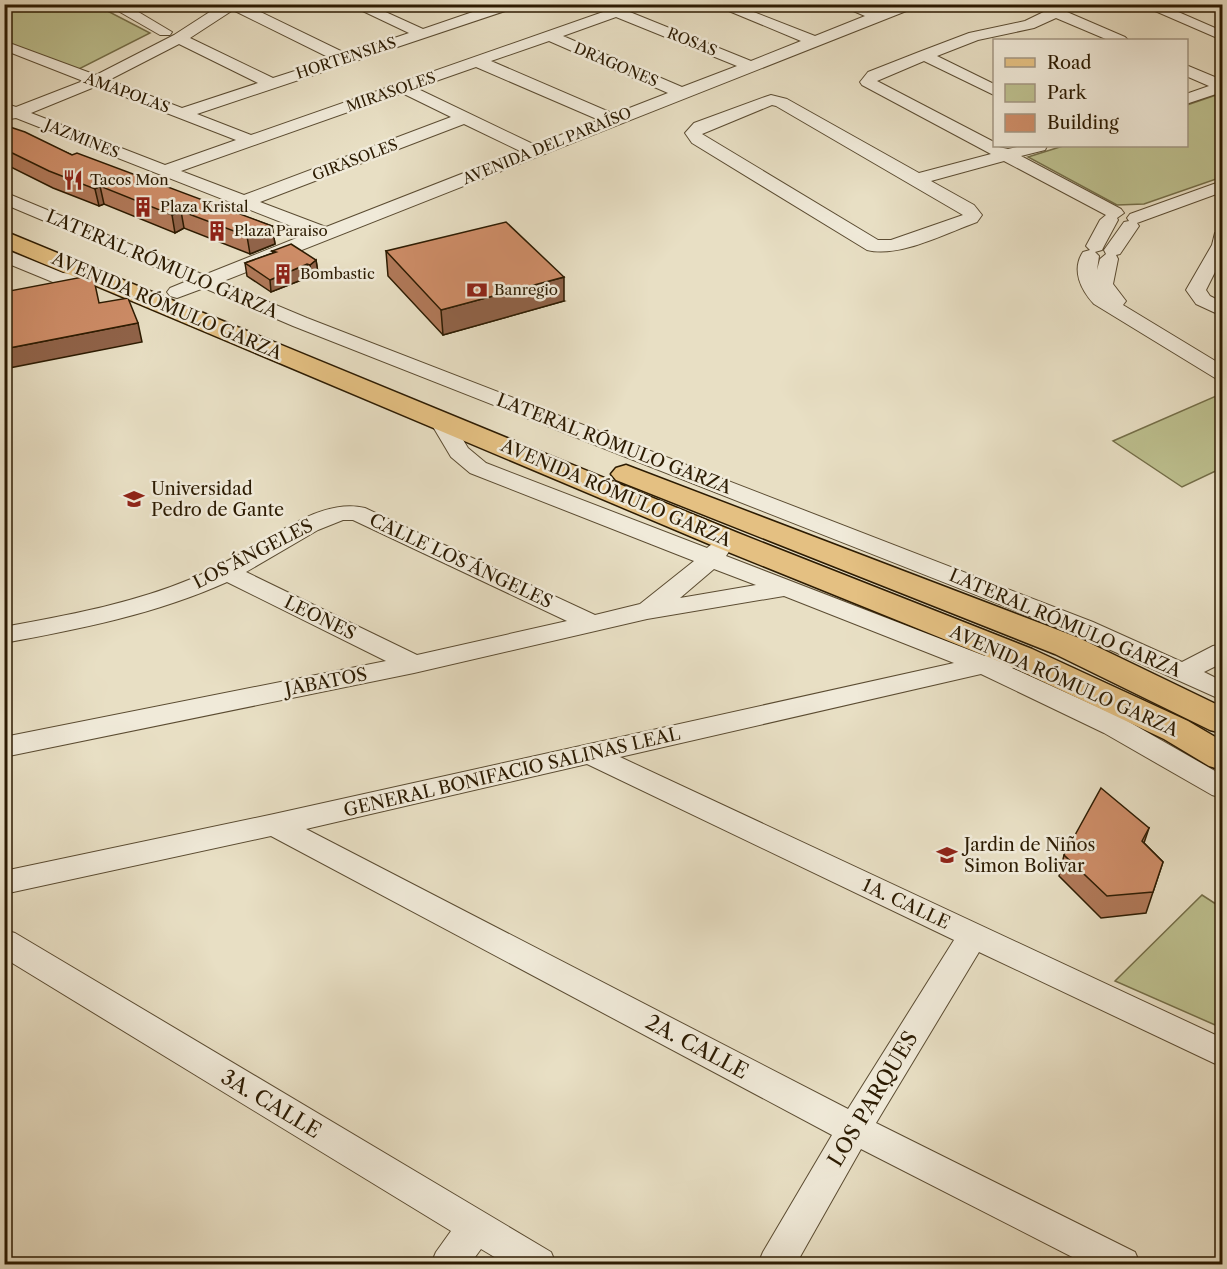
<svg xmlns="http://www.w3.org/2000/svg" width="1227" height="1269" font-family="'Libre Caslon Text',serif">
	<style>
		.green { fill: #bdc08f; stroke: #746e48; stroke-width: 1.5 }
		.lines { fill: none; stroke-linecap: round; stroke-linejoin: round }
		.minor-casing { stroke: #5b4c32; stroke-width: 2 }
		.major-casing { stroke: #2c1b02; stroke-width: 3 }
		.minor { fill: #f0ead9; fill-rule: evenodd }
		.major { fill: #e4c082; fill-rule: evenodd }
		.wall { fill: #b17959; stroke: #2c1b02; stroke-width: 1.5 }
		.shaded-wall { fill: #906349; stroke: #2c1b02; stroke-width: 1.5 }
		.building { fill: #ce8d68; stroke: #2c1b02; stroke-width: 1.5 }
		.labels { text-anchor: middle; stroke-width: 5; stroke-linejoin: round; paint-order: stroke }
		.far-street-label { font-size: 15px; fill: #2c1b02; stroke: #f0ead9 }
		.far-poi-label { font-size: 15px; fill: #2c1b02; stroke: #f0ead9; text-anchor: start }
		.street-label { font-size: 18px; fill: #2c1b02; stroke: #f0ead9 }
		.poi-label { font-size: 18px; fill: #2c1b02; stroke: #f0ead9; text-anchor: start }
		.near-street-label { font-size: 21px; fill: #2c1b02; stroke: #f0ead9 }
	</style>
	<rect width="100%" height="100%" fill="#e8dfc4"/>
	<filter id="stains"><feTurbulence type="fractalNoise" baseFrequency=".00333" numOctaves="4"/><feColorMatrix values="0 0 0 0 .2 0 0 0 0 .09 0 0 0 0 .02 0 0 0 .5 -.17"/></filter>
	<radialGradient id="worn" r=".72"><stop offset=".6" stop-color="#630" stop-opacity="0"/><stop offset="1" stop-color="#630" stop-opacity=".3"/></radialGradient>
	<g class="green">
		<polygon points="4,5 96,5 150,33 77,70 5,42"/>
		<polygon points="1222,93 1222,177 1144,204 1117,205 1028,157 1063,146 1186,146 1187,105"/>
		<polygon points="1216,396 1222,400 1222,468 1182,487 1113,441"/>
		<polygon points="1202,895 1222,908 1222,1028 1115,981"/>
	</g>
	<g class="lines">
		<g class="minor-casing">
			<g id="minor">
				<polygon points="106,4 125,4 172,32 170,35 160,35"/>
				<path d="M 222,4 L 244,4 L 347,54 L 409,33 L 348,4 L 368,4 L 423,29 L 496,4 L 519,4 L 517,7 L 197,114 L 251,135 L 603,12 L 596,9 L 595,4 L 610,4 L 751,61 L 801,41 L 712,4 L 733,4 L 815,36 L 865,16 L 837,4 L 859,4 L 878,11 L 900,4 L 924,4 L 221,282 L 307,318 L 1093,622 L 1182,662 L 1213,646 L 1222,644 L 1222,663 L 1204,672 L 1222,681 L 1222,700 L 1075,634 L 293,326 L 204,288 L 177,298 L 170,296 L 167,292 L 170,288 L 187,281 L 4,204 L 4,192 L 204,275 L 309,233 L 16,118 L 4,120 L 4,103 L 16,107 L 83,81 L 4,50 L 4,41 L 96,75 L 174,35 ZM 233,10 L 332,59 L 273,78 L 190,38 ZM 616,17 L 737,66 L 682,87 L 563,36 ZM 549,41 L 668,93 L 614,114 L 491,61 ZM 179,44 L 258,83 L 182,108 L 109,80 ZM 476,67 L 599,120 L 535,145 L 416,88 ZM 97,86 L 236,140 L 165,165 L 31,113 ZM 402,93 L 451,117 L 244,195 L 181,171 ZM 464,124 L 520,151 L 326,227 L 260,202 Z"/>
				<path d="M 1060,4 L 1080,4 L 1067,12 L 1125,37 L 1128,40 L 1108,40 L 1056,18 L 1034,28 L 978,40 L 937,56 L 994,84 L 994,95 L 924,61 L 877,81 L 994,142 L 994,146 L 1008,149 L 1022,146 L 1047,146 L 1045,150 L 1021,156 L 1121,209 L 1124,213 L 1117,218 L 1118,220 L 1104,246 L 1102,250 L 1095,252 L 1099,256 L 1097,270 L 1100,259 L 1106,254 L 1104,250 L 1124,222 L 1129,221 L 1127,218 L 1130,214 L 1222,181 L 1222,192 L 1137,223 L 1139,226 L 1120,254 L 1116,255 L 1118,259 L 1113,284 L 1126,301 L 1123,305 L 1222,365 L 1222,380 L 1215,378 L 1094,304 C 1081,290 1071,270 1083,252 L 1090,250 L 1086,246 L 1100,220 L 1106,215 L 1004,161 L 931,181 L 974,205 L 982,215 L 977,222 C 946,233 900,258 867,250 L 692,143 L 685,133 L 694,123 L 765,97 L 771,95 L 787,99 L 919,173 L 991,154 L 862,85 L 860,82 L 868,72 L 919,52 L 969,33 L 1025,21 ZM 772,105 L 776,106 L 963,215 L 891,240 L 878,240 L 702,134 Z"/>
				<polygon points="1139,4 1160,4 1222,31 1222,40"/>
				<polygon points="1186,65 1222,80 1222,92 1186,104 1186,94 1209,86 1186,76"/>
				<polygon points="1222,231 1222,258 1206,290 1210,296 1222,302 1222,316 1196,304 1186,290 1212,245 1215,233"/>
				<polygon points="4,249 63,273 108,276 111,280 108,284 101,286 60,285 4,262"/>
				<path d="M 440,413 L 448,415 L 468,448 L 486,463 L 707,548 C 712,542 719,543 726,545 L 730,550 L 726,556 L 985,656 L 1020,648 L 1029,651 L 1033,657 L 1029,663 L 1012,668 L 1124,719 L 1222,775 L 1222,798 L 1212,795 L 1104,733 L 981,674 L 620,757 L 1222,1038 L 1222,1067 L 979,952 L 876,1123 L 1135,1252 L 1140,1264 L 1086,1264 L 861,1149 L 796,1264 L 758,1264 L 763,1252 L 832,1135 L 271,836 L 4,894 L 4,871 L 274,814 L 954,663 L 784,596 L 647,619 L 414,673 L 4,757 L 4,737 L 386,661 L 227,582 C 156,614 80,629 4,643 L 4,627 C 68,615 131,604 191,579 C 219,567 245,551 271,536 C 299,520 333,500 365,508 L 595,615 L 640,604 L 694,561 L 470,473 L 451,457 L 429,420 L 432,415 ZM 343,520 L 353,520 L 567,621 L 417,655 L 246,572 L 318,530 ZM 714,569 L 756,585 L 680,598 ZM 587,764 L 954,940 L 848,1109 L 306,829 Z"/>
				<polygon points="4,930 15,933 551,1252 556,1264 506,1264 481,1249 470,1264 431,1264 436,1252 451,1231 4,958"/>
			</g>
		</g>
		<g class="major-casing">
			<g id="major">
				<polygon points="4,231 738,533 1032,649 1188,721 1222,741 1222,770 1209,766 1164,739 1008,665 716,547 4,247"/>
				<polygon points="626,465 1079,638 1222,707 1222,733 1210,730 1055,654 616,480 611,474 616,468"/>
			</g>
		</g>
		<use href="#minor" class="minor"/>
		<use href="#major" class="major"/>
	</g>
	<g class="wall">
		<polygon points="4,125 72,155 272,226 275,244 250,254 184,228 175,233 104,204 99,206 53,188 9,166 7,167 4,166"/>
		<polygon points="272,251 316,260 318,273 312,278 309,277 271,292 247,276 245,263 273,253"/>
		<polygon points="386,251 564,301 443,335 388,276"/>
		<polygon points="1149,828 1144,843 1163,862 1146,913 1101,918 1059,876 1064,855"/>
	</g>
	<g class="shaded-wall">
		<polygon points="4,149 9,166 7,167 4,157"/>
		<polygon points="100,186 104,204 99,206 95,189"/>
		<polygon points="181,211 184,228 175,233 172,215"/>
		<polygon points="272,226 275,244 250,254 247,236"/>
		<polygon points="316,260 318,273 312,278 310,265"/>
		<polygon points="307,264 309,277 271,292 270,280"/>
		<polygon points="564,277 564,301 443,335 441,310"/>
		<polygon points="138,323 142,342 4,369 4,349"/>
	</g>
	<g class="building">
		<polygon points="4,125 25,132 72,155 77,153 272,226 247,236 181,211 172,215 100,186 95,189 49,171 4,149"/>
		<polygon points="506,222 564,277 441,310 386,251"/>
		<polygon points="291,244 316,260 310,265 307,264 270,280 245,263 276,252 272,251"/>
		<polygon points="93,275 99,303 128,298 138,323 4,349 4,292"/>
		<polygon points="1101,788 1149,828 1142,841 1163,862 1153,892 1107,896 1064,855"/>
	</g>
	<defs>
		<g id="restaurant-bare" transform="scale(1.62)"><path d="M-5-6h1v4h1v-4h1v4h1v-4h1v5L-1.5 .5V6h-2V.5L-5-1ZM5-6V6H3V1.5H1.5Q1.5-4 5-6Z" fill="#8f2418" stroke="#f0ead9" stroke-width="2.5" paint-order="stroke"/></g>
		<g id="building-bare" transform="scale(1.62)"><path d="M-4-6H4V6H1V3H-1V6H-4ZM-2.5-4.3h1.7v1.8h-1.7ZM.8-4.3h1.7v1.8H.8ZM-2.5-1h1.7V.8h-1.7ZM.8-1h1.7V.8H.8Z" fill="#8f2418" stroke="#f0ead9" stroke-width="2.5" paint-order="stroke"/></g>
		<g id="bank-bare" transform="scale(1.62)"><path d="M-6-4H6V4H-6ZM0-2.3a2.3 2.3 0 1 0 0 4.6a2.3 2.3 0 1 0 0-4.6Z" fill="#8f2418" stroke="#f0ead9" stroke-width="2.5" paint-order="stroke"/></g>
		<g id="school-bare" transform="scale(1.62)"><path d="M0-5L7-2L0 1L-7-2ZM-4 1L0 2.5L4 1V4Q0 6-4 4Z" fill="#8f2418" stroke="#f0ead9" stroke-width="2.5" paint-order="stroke"/></g>
	</defs>
	<g fill-rule="evenodd">
		<use href="#restaurant-bare" x="73" y="180"/>
		<use href="#building-bare" x="143" y="207"/>
		<use href="#building-bare" x="217" y="231"/>
		<use href="#building-bare" x="283" y="274"/>
		<use href="#bank-bare" x="477" y="290"/>
		<use href="#school-bare" x="134" y="499"/>
		<use href="#school-bare" x="947" y="855"/>
	</g>
	<g class="labels">
		<g class="far-street-label">
			<text transform="translate(692 42) rotate(22)" y="5">ROSAS</text>
			<text transform="translate(346 58) rotate(-18)" y="5">HORTENSIAS</text>
			<text transform="translate(616 65) rotate(23)" y="5">DRAGONES</text>
			<text transform="translate(391 92) rotate(-19)" y="5">MIRASOLES</text>
			<text transform="translate(127 93) rotate(20)" y="5">AMAPOLAS</text>
			<text transform="translate(82 139) rotate(22)" y="5">JAZMINES</text>
			<text transform="translate(547 146) rotate(-22)" y="5">AVENIDA DEL PARAÍSO</text>
			<text transform="translate(355 160) rotate(-21)" y="5">GIRASOLES</text>
		</g>
		<g class="far-poi-label">
			<text x="90" y="185">Tacos Mon</text>
			<text x="160" y="212">Plaza Kristal</text>
			<text x="234" y="236">Plaza Paraiso</text>
			<text x="300" y="279">Bombastic</text>
			<text x="494" y="295">Banregio</text>
		</g>
		<g class="street-label">
			<text transform="translate(162 264) rotate(23)" y="6">LATERAL RÓMULO GARZA</text>
			<text transform="translate(167 306) rotate(23)" y="6">AVENIDA RÓMULO GARZA</text>
			<text transform="translate(614 444) rotate(21)" y="6">LATERAL RÓMULO GARZA</text>
			<text transform="translate(616 493) rotate(23)" y="6">AVENIDA RÓMULO GARZA</text>
			<text transform="translate(253 554) rotate(-27)" y="6">LOS ÁNGELES</text>
			<text transform="translate(461 561) rotate(25)" y="6">CALLE LOS ÁNGELES</text>
			<text transform="translate(320 618) rotate(26)" y="6">LEONES</text>
			<text transform="translate(1065 623) rotate(23)" y="6">LATERAL RÓMULO GARZA</text>
			<text transform="translate(1064 681) rotate(24)" y="6">AVENIDA RÓMULO GARZA</text>
			<text transform="translate(326 682) rotate(-11)" y="6">JABATOS</text>
			<text transform="translate(512 772) rotate(-13)" y="6">GENERAL BONIFACIO SALINAS LEAL</text>
			<text transform="translate(906 904) rotate(25)" y="6">1A. CALLE</text>
		</g>
		<g class="poi-label">
			<text x="151" y="495">Universidad<tspan x="151" dy="21">Pedro de Gante</tspan></text>
			<text x="964" y="851">Jardin de Niños<tspan x="964" dy="21">Simon Bolivar</tspan></text>
		</g>
		<g class="near-street-label">
			<text transform="translate(697 1047) rotate(28)" y="7">2A. CALLE</text>
			<text transform="translate(873 1099) rotate(-59)" y="7">LOS PARQUES</text>
			<text transform="translate(271 1104) rotate(31)" y="7">3A. CALLE</text>
		</g>
	</g>
	<rect width="1227" height="1269" fill="none" stroke="#e8dfc4" stroke-width="24"/>
	<rect x="6" y="6" width="1215" height="1257" fill="none" stroke="#2c1b02" stroke-width="3"/>
	<rect x="12" y="12" width="1203" height="1245" fill="none" stroke="#2c1b02" stroke-width="1.5"/>
	<rect x="993" y="39" width="195" height="108" fill="#f0ead9" stroke="#a29783" stroke-width="1.5"/>
	<rect x="1005" y="58" width="30" height="9" fill="#e4c082" stroke="#a29783" stroke-width="1.5"/>
	<text x="1047" y="69" font-size="18" fill="#2c1b02">Road</text>
	<rect x="1005" y="84" width="30" height="18" fill="#bdc08f" stroke="#a29783" stroke-width="1.5"/>
	<text x="1047" y="99" font-size="18" fill="#2c1b02">Park</text>
	<rect x="1005" y="114" width="30" height="18" fill="#ce8d68" stroke="#a29783" stroke-width="1.5"/>
	<text x="1047" y="129" font-size="18" fill="#2c1b02">Building</text>
	<rect width="100%" height="100%" filter="url(#stains)"/>
	<rect width="100%" height="100%" fill="url(#worn)"/>
</svg>
